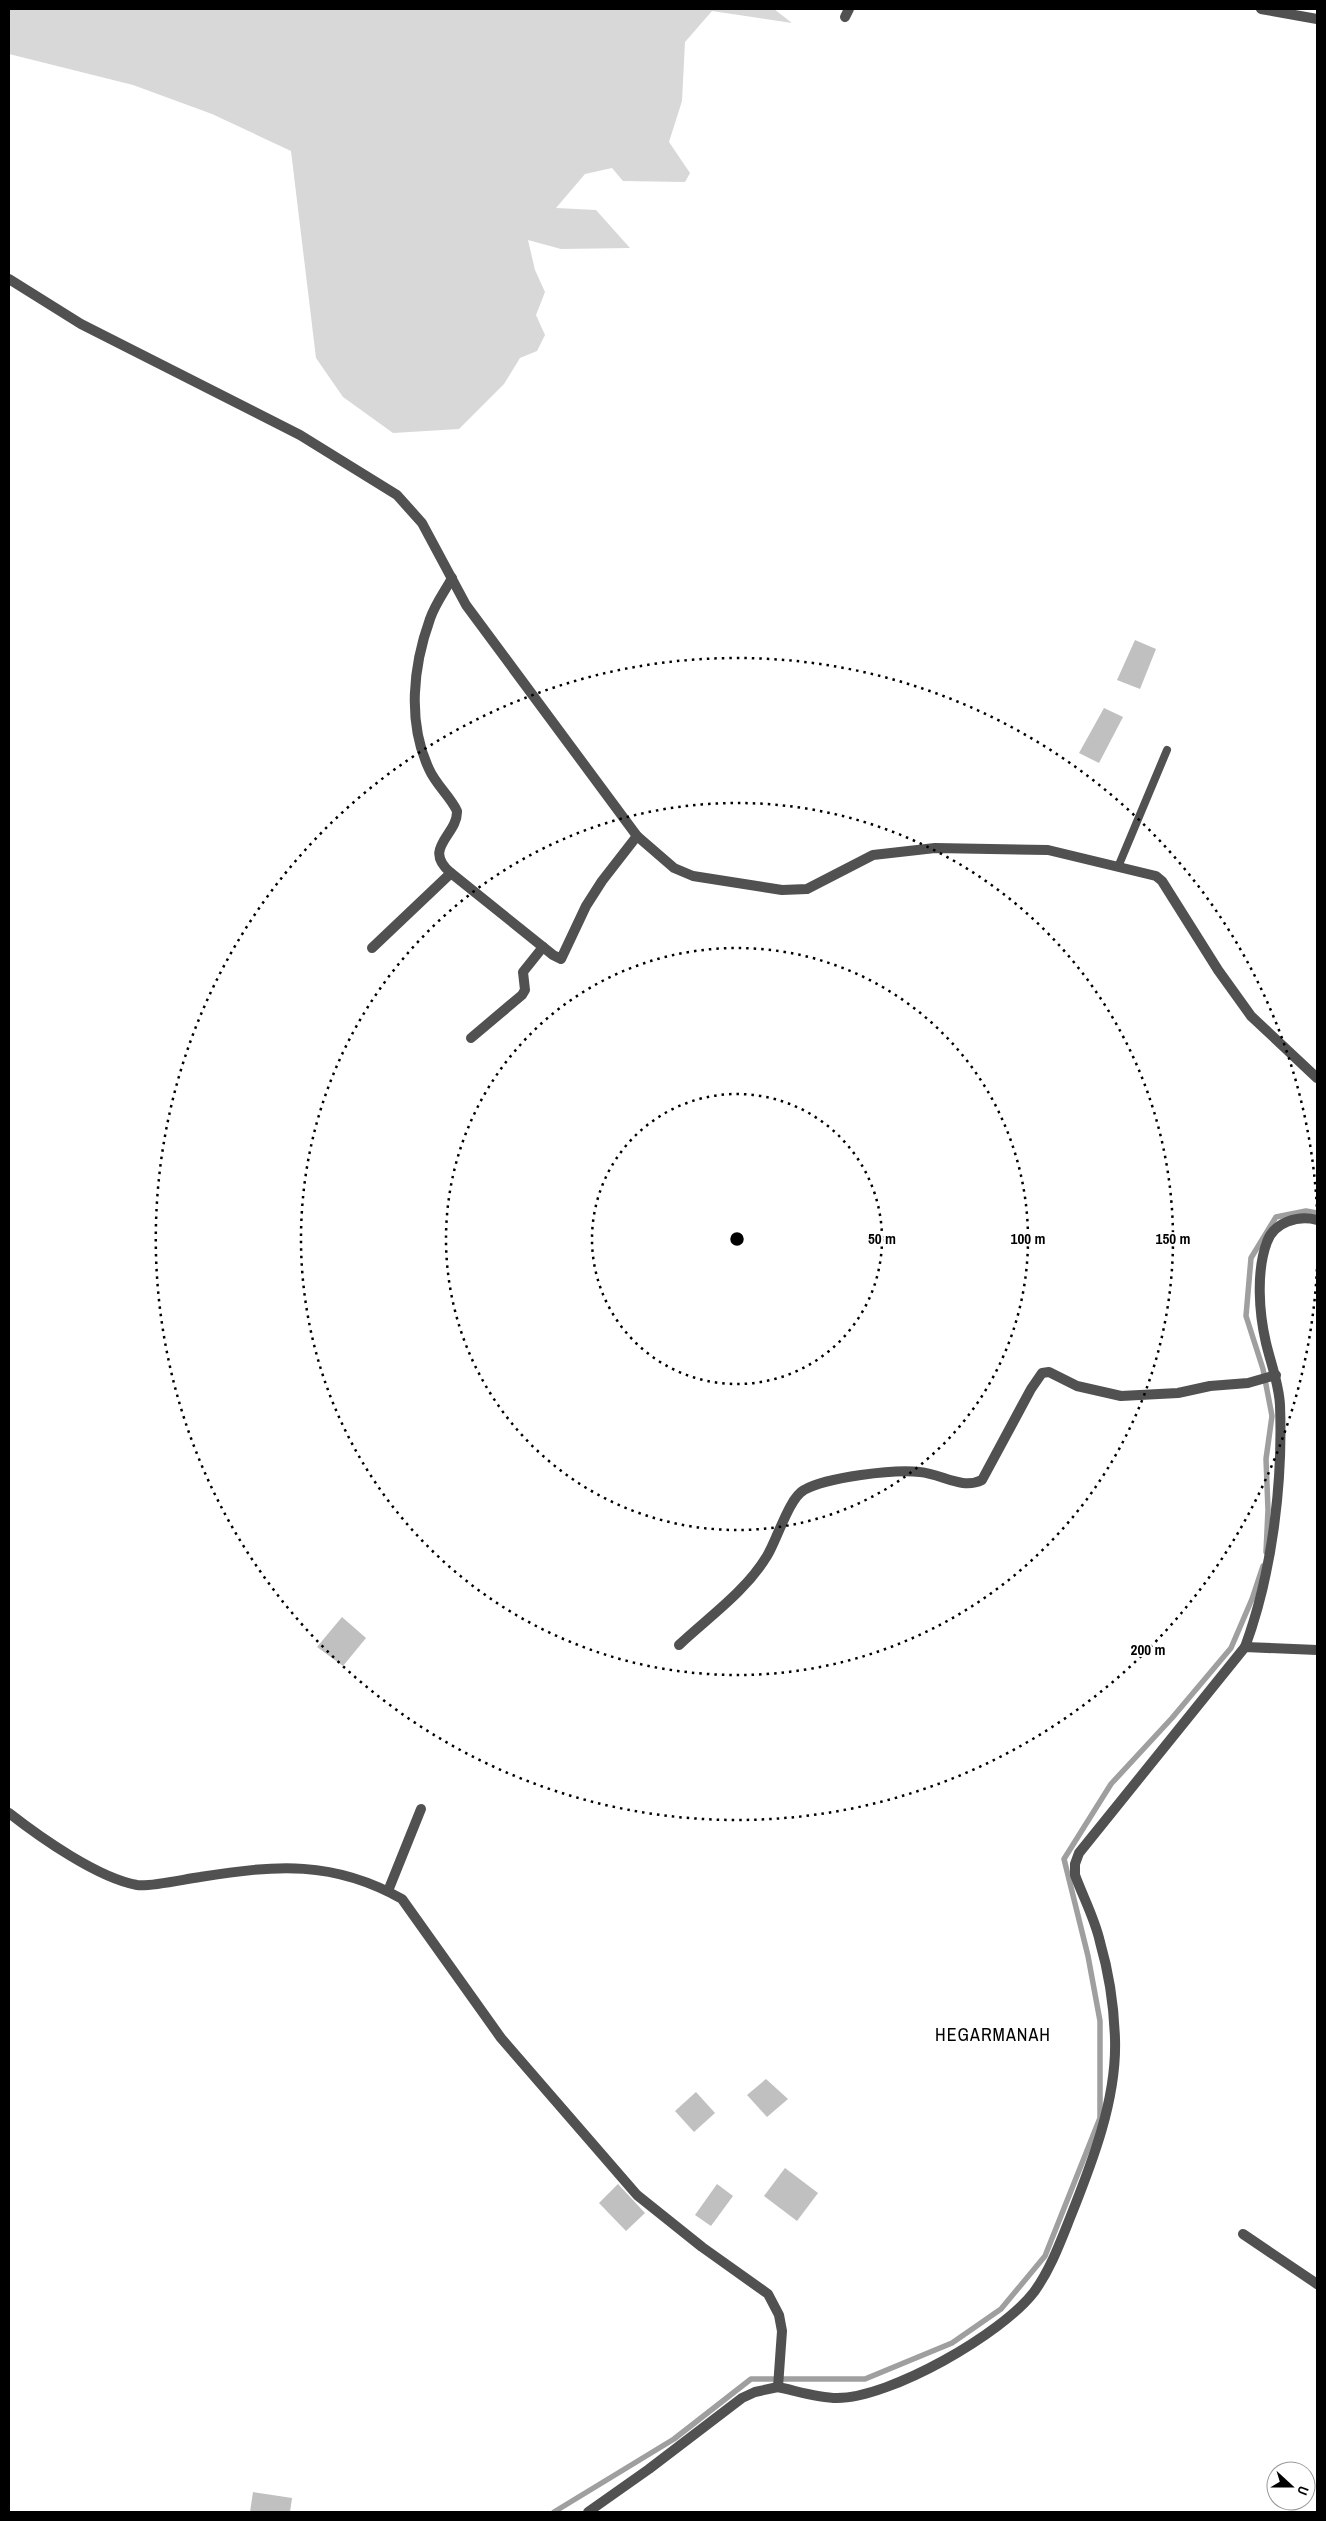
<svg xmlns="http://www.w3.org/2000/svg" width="1326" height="2521" font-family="'Archivo Narrow',sans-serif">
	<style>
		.green { fill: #d8d8d8 }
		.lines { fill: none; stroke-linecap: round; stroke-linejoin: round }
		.stream { stroke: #9f9f9f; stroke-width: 5.5 }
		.building { fill: #c0c0c0 }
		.service { stroke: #515151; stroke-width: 8 }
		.minor { stroke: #515151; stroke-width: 10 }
		.ring { fill: none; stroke: #000; stroke-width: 2.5; stroke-dasharray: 2.5 5 }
		.labels { text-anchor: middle; stroke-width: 4; stroke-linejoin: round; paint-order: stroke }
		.quarter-label { font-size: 18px; letter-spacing: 1px; fill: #000; stroke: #fff }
		.centre { fill: #000; stroke: #fff; stroke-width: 2.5 }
		.ring-label { font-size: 15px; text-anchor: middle; font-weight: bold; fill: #000; stroke: #fff; stroke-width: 4; stroke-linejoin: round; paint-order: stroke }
	</style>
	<rect width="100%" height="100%" fill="#fff"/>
	<polygon class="green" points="9,9 774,9 792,23 712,11 685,42 682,101 669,142 690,173 685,182 623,181 612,168 585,174 556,208 596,210 630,248 561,249 528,240 535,270 545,292 536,315 545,335 537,351 520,358 504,384 459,429 393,433 343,397 316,358 291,151 212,114 133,85 9,54"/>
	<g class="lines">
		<g class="stream">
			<polyline points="1266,1552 1268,1510 1266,1459 1272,1416 1263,1369 1246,1316 1251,1258 1276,1217 1306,1211 1317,1213"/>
			<polyline points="554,2512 674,2439 751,2379 865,2379 952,2343 1001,2309 1045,2256 1100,2118 1100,2021 1088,1956 1064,1859 1111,1784 1172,1718 1231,1648 1252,1599 1263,1566"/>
		</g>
	</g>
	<g class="building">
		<polygon points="1135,640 1156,649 1140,689 1117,680"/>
		<polygon points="1104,708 1123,717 1099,763 1079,753"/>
		<polygon points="342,1617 366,1638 343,1666 317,1647"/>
		<polygon points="766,2079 788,2099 767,2117 747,2095"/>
		<polygon points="696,2092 715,2113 694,2132 675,2111"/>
		<polygon points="785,2168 818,2193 797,2221 764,2196"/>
		<polygon points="618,2184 645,2213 626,2231 599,2203"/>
		<polygon points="717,2184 733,2196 711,2226 695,2215"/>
		<polygon points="253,2492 292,2498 290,2512 250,2512"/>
	</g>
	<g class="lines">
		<polyline class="service" points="1118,867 1167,750"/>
		<g class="minor">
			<polyline points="1261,9 1317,19"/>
			<polyline points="845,17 849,9"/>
			<polyline points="9,279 81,324 300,435 397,495 422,523 466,605 637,836 674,868 693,876 782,890 807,889 873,855 935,848 1048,850 1156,876 1162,881 1218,970 1251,1016 1317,1078"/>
			<path d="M 451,873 C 421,848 458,835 457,811 C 450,796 436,785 429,769 C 407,722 413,666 430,619 C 435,604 445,591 452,578"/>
			<polyline points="372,948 451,873 553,955 561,959 586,906 602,881 637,836"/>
			<polyline points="471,1038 522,995 525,990 523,972 543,947"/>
			<path d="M 679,1645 C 710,1616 745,1592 767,1556 C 777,1540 789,1498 804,1490 C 827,1477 894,1469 920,1472 C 942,1474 962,1490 982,1480 L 1031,1389 L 1042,1373 L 1049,1372 L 1077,1386 L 1121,1396 L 1178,1393 L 1210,1386 L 1248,1383 L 1276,1375"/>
			<path d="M 1245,1647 C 1272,1574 1283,1484 1280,1405 C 1279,1384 1271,1364 1266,1343 C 1259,1313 1256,1271 1267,1242 C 1274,1222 1298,1215 1317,1220"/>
			<path d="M 9,1813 C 41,1838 98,1878 137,1885 C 150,1887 185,1879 200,1877 C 276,1865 333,1860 402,1899 L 501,2038 L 637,2195 L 702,2247 L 768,2294 L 779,2315 L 782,2331 L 778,2387 C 797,2391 818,2398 837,2398 C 890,2398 1002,2334 1034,2292 C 1050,2270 1060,2243 1070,2218 C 1092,2163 1117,2099 1115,2039 C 1114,2007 1109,1973 1100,1942 C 1095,1919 1083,1897 1075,1875 L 1075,1864 L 1079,1853 L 1245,1647 L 1317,1650"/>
			<polyline points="388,1891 421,1809"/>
			<polyline points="1243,2234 1317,2284"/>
			<polyline points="588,2512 649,2469 742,2398 755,2392 778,2387"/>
		</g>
	</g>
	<g class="ring">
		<circle cx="737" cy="1239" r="145"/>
		<circle cx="737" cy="1239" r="291"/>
		<circle cx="737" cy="1239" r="436"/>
		<path d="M1317 1269A581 581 0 1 1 1317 1209"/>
	</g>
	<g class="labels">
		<g class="quarter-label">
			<text x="993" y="2041">HEGARMANAH</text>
		</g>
	</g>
	<circle cx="737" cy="1239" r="8" class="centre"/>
	<g class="ring-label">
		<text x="882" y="1244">50 m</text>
		<text x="1028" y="1244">100 m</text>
		<text x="1173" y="1244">150 m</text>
		<text x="1148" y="1655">200 m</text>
	</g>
	<rect width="1326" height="2521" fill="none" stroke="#000000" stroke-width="20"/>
	<g transform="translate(1291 2486) rotate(111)"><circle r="24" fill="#ffffff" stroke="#999999"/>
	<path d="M0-4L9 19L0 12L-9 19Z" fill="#000000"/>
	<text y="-8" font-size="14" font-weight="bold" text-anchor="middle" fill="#000000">U</text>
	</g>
</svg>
